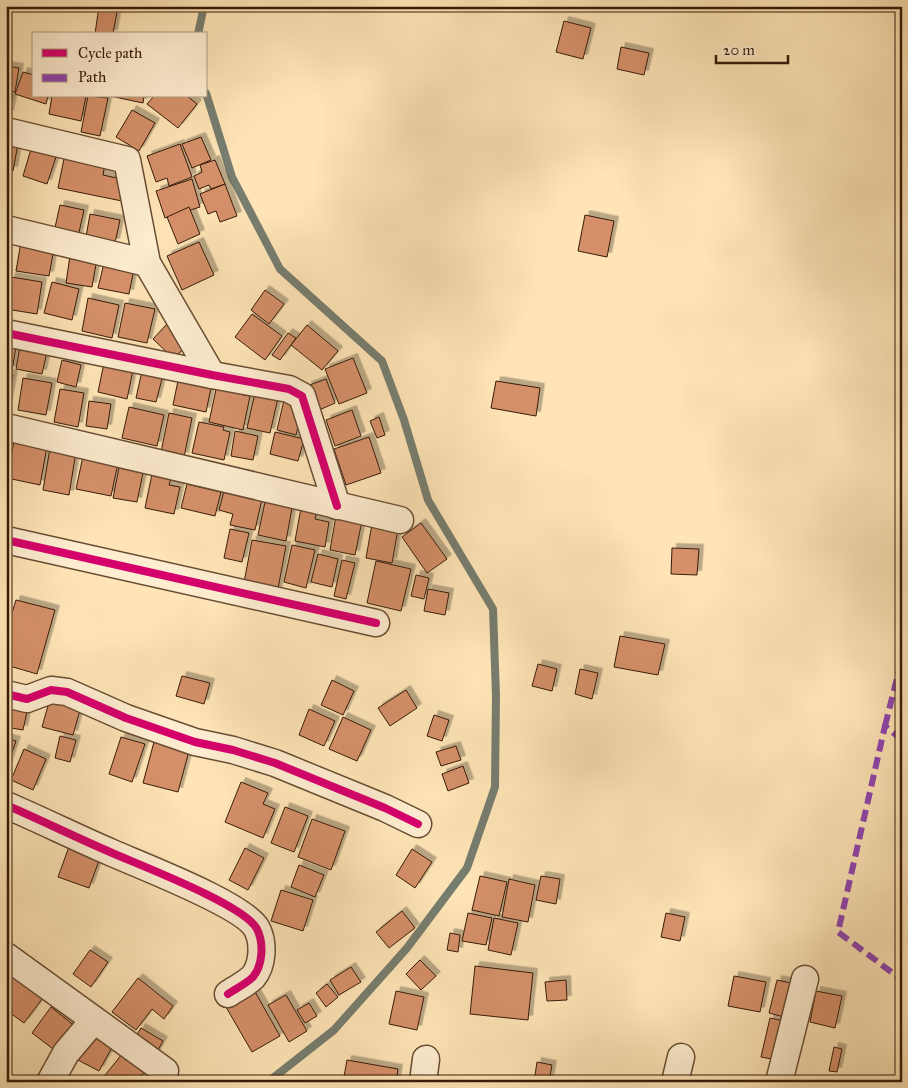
<svg xmlns="http://www.w3.org/2000/svg" width="908" height="1088" font-family="'IM FELL Great Primer',serif">
	<style>
		.lines { fill: none; stroke-linecap: round; stroke-linejoin: round }
		.stream { stroke: #777d6f; stroke-width: 8 }
		.building { fill: #d59069; stroke: #371b07; filter: url(#shadow) }
		.street-casing { stroke: #694d33; stroke-width: 29 }
		.street { stroke: #feedd0; stroke-width: 26 }
		.quiet { stroke: #8e44ad; stroke-width: 6; stroke-dasharray: 12 6; stroke-linecap: butt }
		.cycleway-casing { stroke: #feedd0; stroke-width: 11 }
		.cycleway { stroke: #d6006c; stroke-width: 8 }
	</style>
	<defs>
		<filter id="shadow"><feDropShadow dx="4.5" dy="-4.5" stdDeviation="0" flood-color="#0004"/></filter>
	</defs>
	<rect width="100%" height="100%" fill="#fee4b6"/>
	<filter id="stains"><feTurbulence type="fractalNoise" baseFrequency=".004" numOctaves="4"/><feColorMatrix values="0 0 0 0 .2 0 0 0 0 .09 0 0 0 0 .02 0 0 0 .5 -.17"/></filter>
	<radialGradient id="worn" r=".72"><stop offset=".6" stop-color="#630" stop-opacity="0"/><stop offset="1" stop-color="#630" stop-opacity=".3"/></radialGradient>
	<g class="lines">
		<g class="stream">
			<polyline points="198,34 204,6"/>
			<polyline points="206,93 232,177 280,269 382,361 404,420 428,500 493,609 496,696 495,787 467,868 407,948 334,1030 268,1082"/>
		</g>
	</g>
	<g class="building">
		<polygon points="99,6 118,6 113,34 95,34"/>
		<polygon points="564,21 591,28 583,59 556,52"/>
		<polygon points="621,47 649,53 644,75 617,69"/>
		<polygon points="6,66 19,68 15,92 6,90"/>
		<polygon points="23,72 34,75 34,96 48,96 46,104 15,94"/>
		<polygon points="6,94 13,95 9,115 6,114"/>
		<polygon points="52,96 86,96 81,121 49,114"/>
		<polygon points="88,96 108,98 100,136 81,132"/>
		<polygon points="110,96 144,96 143,103"/>
		<polygon points="154,96 187,96 197,104 178,128 147,104"/>
		<polygon points="132,110 155,123 139,151 116,137"/>
		<polygon points="201,137 211,160 192,168 182,144"/>
		<polygon points="6,142 18,144 13,171 6,170"/>
		<polygon points="180,144 192,177 169,186 167,178 156,182 147,156"/>
		<polygon points="31,149 56,157 47,184 23,176"/>
		<polygon points="66,149 105,164 103,175 126,180 122,201 58,188"/>
		<polygon points="215,160 225,184 211,189 209,185 199,189 194,176 202,172 200,165"/>
		<polygon points="192,179 200,207 165,218 156,191"/>
		<polygon points="225,184 237,216 220,222 216,211 208,214 200,194"/>
		<polygon points="60,205 84,210 78,237 54,232"/>
		<polygon points="189,207 200,234 178,244 167,217"/>
		<polygon points="90,214 120,220 115,243 86,237"/>
		<polygon points="585,215 614,221 607,257 578,251"/>
		<polygon points="21,242 54,248 49,276 16,271"/>
		<polygon points="199,242 214,275 182,290 167,256"/>
		<polygon points="71,249 98,253 92,287 66,283"/>
		<polygon points="104,263 134,269 129,294 98,288"/>
		<polygon points="11,277 42,282 37,314 6,309"/>
		<polygon points="52,282 79,289 72,320 44,313"/>
		<polygon points="265,290 284,304 269,324 251,310"/>
		<polygon points="88,298 119,305 112,338 82,331"/>
		<polygon points="125,303 155,309 147,343 118,337"/>
		<polygon points="252,314 282,336 265,360 235,337"/>
		<polygon points="167,324 188,343 174,359 153,339"/>
		<polygon points="307,325 338,351 322,370 291,345"/>
		<polygon points="288,333 296,338 280,360 272,355"/>
		<polygon points="6,345 16,347 12,371 6,370"/>
		<polygon points="20,346 47,352 42,374 16,369"/>
		<polygon points="353,358 367,393 339,404 325,369"/>
		<polygon points="62,360 81,365 76,387 57,382"/>
		<polygon points="104,363 133,370 127,399 98,392"/>
		<polygon points="142,371 163,375 156,402 136,398"/>
		<polygon points="6,373 13,375 7,408 6,407"/>
		<polygon points="179,376 212,383 206,412 173,405"/>
		<polygon points="23,378 52,383 46,415 18,410"/>
		<polygon points="326,379 335,403 317,411 307,386"/>
		<polygon points="218,380 245,386 243,395 250,396 243,430 209,422"/>
		<polygon points="496,381 540,388 536,416 491,408"/>
		<polygon points="60,389 84,393 78,427 54,422"/>
		<polygon points="255,393 278,398 270,433 247,428"/>
		<polygon points="284,400 296,403 293,413 301,415 296,435 277,430"/>
		<polygon points="89,401 111,404 107,429 86,426"/>
		<polygon points="129,407 164,415 157,446 122,438"/>
		<polygon points="352,410 361,436 335,446 326,420"/>
		<polygon points="169,413 192,418 184,457 161,452"/>
		<polygon points="379,417 385,435 377,438 370,421"/>
		<polygon points="199,422 224,427 223,430 230,432 224,460 192,453"/>
		<polygon points="235,431 258,436 253,460 231,456"/>
		<polygon points="275,432 304,439 298,461 270,454"/>
		<polygon points="369,437 381,473 346,485 334,449"/>
		<polygon points="14,441 47,447 40,485 7,478"/>
		<polygon points="50,448 76,452 69,495 43,490"/>
		<polygon points="83,456 118,463 111,496 76,489"/>
		<polygon points="119,468 143,473 137,502 113,498"/>
		<polygon points="152,474 171,478 169,485 180,487 174,514 145,508"/>
		<polygon points="187,484 221,492 215,516 181,508"/>
		<polygon points="224,491 262,499 255,530 230,525 233,514 219,510"/>
		<polygon points="265,502 292,508 286,541 258,535"/>
		<polygon points="301,508 317,511 315,519 329,522 325,547 295,541"/>
		<polygon points="337,510 363,516 355,555 330,550"/>
		<polygon points="421,523 447,559 427,573 402,537"/>
		<polygon points="372,524 398,529 392,563 366,558"/>
		<polygon points="230,529 249,533 242,562 224,558"/>
		<polygon points="252,540 286,546 277,594 243,588"/>
		<polygon points="292,545 315,550 306,588 284,582"/>
		<polygon points="672,548 699,549 697,575 671,574"/>
		<polygon points="318,554 338,559 332,587 311,582"/>
		<polygon points="342,560 355,563 346,599 334,596"/>
		<polygon points="376,561 411,569 401,611 367,603"/>
		<polygon points="416,575 429,578 424,599 411,596"/>
		<polygon points="428,589 449,593 445,615 424,611"/>
		<polygon points="16,600 55,610 37,674 6,665 6,632"/>
		<polygon points="620,636 665,644 658,675 614,667"/>
		<polygon points="538,664 557,669 552,691 532,686"/>
		<polygon points="580,669 598,673 592,699 575,694"/>
		<polygon points="182,676 210,683 204,704 176,696"/>
		<polygon points="332,680 354,691 343,715 321,705"/>
		<polygon points="406,690 417,708 390,726 378,708"/>
		<polygon points="51,695 82,703 73,735 42,727"/>
		<polygon points="6,702 28,707 23,730 6,727"/>
		<polygon points="309,709 335,721 324,746 299,735"/>
		<polygon points="434,715 449,720 442,741 427,736"/>
		<polygon points="343,717 371,730 357,761 329,749"/>
		<polygon points="60,736 76,740 70,762 55,758"/>
		<polygon points="121,737 145,744 132,782 109,774"/>
		<polygon points="6,738 16,741 6,770"/>
		<polygon points="154,742 189,751 178,792 143,783"/>
		<polygon points="456,746 461,760 441,766 436,752"/>
		<polygon points="24,749 46,759 33,790 11,780"/>
		<polygon points="463,766 469,783 448,791 442,774"/>
		<polygon points="241,782 268,793 263,804 275,809 263,838 225,822"/>
		<polygon points="285,807 308,816 294,852 271,843"/>
		<polygon points="312,819 345,831 331,870 298,857"/>
		<polygon points="70,844 101,855 89,888 58,877"/>
		<polygon points="245,848 264,858 248,890 229,880"/>
		<polygon points="412,849 432,862 415,888 396,875"/>
		<polygon points="299,865 324,875 315,897 291,887"/>
		<polygon points="480,876 507,882 499,916 472,910"/>
		<polygon points="541,876 560,879 556,904 536,900"/>
		<polygon points="509,879 535,885 528,922 502,917"/>
		<polygon points="281,890 313,900 303,931 271,921"/>
		<polygon points="402,911 415,928 389,948 376,932"/>
		<polygon points="468,913 492,918 486,945 462,941"/>
		<polygon points="666,913 685,917 680,941 661,937"/>
		<polygon points="494,918 518,923 511,955 488,950"/>
		<polygon points="450,933 460,935 458,952 447,950"/>
		<polygon points="90,950 108,962 91,987 73,974"/>
		<polygon points="420,960 436,976 421,990 406,974"/>
		<polygon points="475,966 533,973 528,1020 470,1014"/>
		<polygon points="351,967 361,982 339,995 330,980"/>
		<polygon points="12,970 45,995 24,1023 6,1010 6,978"/>
		<polygon points="734,976 766,982 760,1012 728,1006"/>
		<polygon points="138,978 173,1006 164,1019 152,1009 136,1030 112,1012"/>
		<polygon points="566,980 567,1000 547,1001 545,982"/>
		<polygon points="777,980 796,984 788,1018 769,1013"/>
		<polygon points="327,984 338,997 326,1007 316,993"/>
		<polygon points="254,990 280,1036 252,1052 226,1007"/>
		<polygon points="396,991 424,997 417,1030 389,1024"/>
		<polygon points="816,991 842,996 835,1028 810,1022"/>
		<polygon points="286,995 307,1031 289,1042 268,1005"/>
		<polygon points="309,1003 317,1016 305,1023 297,1010"/>
		<polygon points="51,1007 76,1027 57,1052 32,1033"/>
		<polygon points="770,1018 784,1021 776,1060 761,1057"/>
		<polygon points="141,1028 163,1041 154,1057 132,1043"/>
		<polygon points="92,1030 115,1042 99,1071 76,1059"/>
		<polygon points="834,1047 842,1049 837,1072 829,1071"/>
		<polygon points="126,1049 148,1068 136,1082 105,1082 102,1079"/>
		<polygon points="347,1060 398,1069 396,1082 343,1082"/>
		<polygon points="537,1062 552,1065 549,1082 534,1082"/>
	</g>
	<g class="lines">
		<g class="street-casing">
			<g id="street">
				<polyline points="6,131 127,160 147,263 212,375"/>
				<polyline points="6,229 147,263"/>
				<polyline points="6,333 212,375 289,389 302,396 337,506"/>
				<polyline points="6,427 400,520"/>
				<polyline points="6,540 376,623"/>
				<polyline points="6,694 27,699 51,690 67,692 126,718 195,742 233,750 275,763 385,808 418,824"/>
				<path d="M 6,805 C 41,820 75,837 110,852 C 139,865 245,905 257,929 C 264,943 263,965 253,977 C 246,984 235,989 228,994"/>
				<polyline points="6,956 165,1071"/>
				<polyline points="50,1082 66,1053 94,1020"/>
				<polyline points="423,1082 426,1059"/>
				<polyline points="675,1082 681,1057"/>
				<polyline points="779,1082 805,979"/>
			</g>
		</g>
		<use href="#street" class="street"/>
		<g class="quiet">
			<polyline points="885,726 902,658"/>
			<polyline points="902,740 885,726 838,932 902,980"/>
		</g>
		<g class="cycleway-casing">
			<g id="cycleway">
				<polyline points="6,333 212,375 289,389 302,396 337,506"/>
				<polyline points="6,540 376,623"/>
				<polyline points="6,694 27,699 51,690 67,692 126,718 195,742 233,750 275,763 385,808 418,824"/>
				<path d="M 6,805 C 41,820 75,837 110,852 C 139,865 245,905 257,929 C 264,943 263,965 253,977 C 246,984 235,989 228,994"/>
			</g>
		</g>
		<use href="#cycleway" class="cycleway"/>
	</g>
	<rect width="908" height="1088" fill="none" stroke="#fee4b6" stroke-width="25"/>
	<rect x="8" y="8" width="893" height="1073" fill="none" stroke="#371b07" stroke-width="2.5"/>
	<rect x="12" y="12" width="883" height="1063" fill="none" stroke="#371b07"/>
	<rect x="32" y="32" width="175" height="65" fill="#feedd0" stroke="#ae9980"/>
	<rect x="42" y="49" width="25" height="8" fill="#d6006c" stroke="#ae9980"/>
	<text x="78" y="58" font-size="15" fill="#371b07">Cycle path</text>
	<rect x="42" y="74" width="25" height="8" fill="#8e44ad" stroke="#ae9980"/>
	<text x="78" y="82" font-size="15" fill="#371b07">Path</text>
	<path d="M716 55v8h72v-8" fill="none" stroke="#371b07" stroke-width="2.5"/>
	<text x="723" y="55" font-size="15" fill="#371b07" stroke="#feedd0" stroke-width="4" paint-order="stroke">20 m</text>
	<rect width="100%" height="100%" filter="url(#stains)"/>
	<rect width="100%" height="100%" fill="url(#worn)"/>
</svg>
